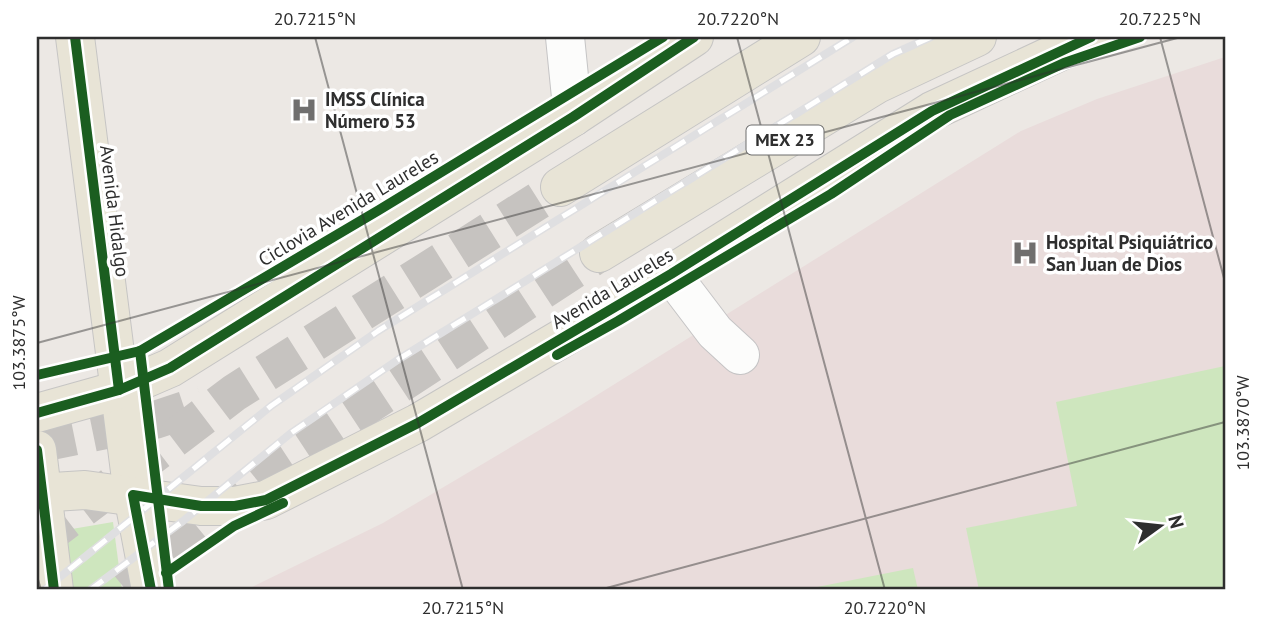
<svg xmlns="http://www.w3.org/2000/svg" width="1262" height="627" font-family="'PT Sans',sans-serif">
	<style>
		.medical { fill: #e9dcdb }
		.green { fill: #cee6be }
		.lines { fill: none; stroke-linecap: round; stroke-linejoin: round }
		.major-tunnel { stroke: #c6c3c0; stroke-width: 38; stroke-dasharray: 38 19; stroke-linecap: butt }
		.minor-casing { stroke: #c5c4c5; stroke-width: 40 }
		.major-casing { stroke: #c6c5c4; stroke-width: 40 }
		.minor { stroke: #fcfcfb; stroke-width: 38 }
		.major { stroke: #e8e4d6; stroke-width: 38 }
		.rail-casing { stroke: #dfdfe1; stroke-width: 8 }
		.rail { stroke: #fff; stroke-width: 5; stroke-dasharray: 16; stroke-linecap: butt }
		.cycleway-casing { stroke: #fff; stroke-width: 15 }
		.cycleway { stroke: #1b5e20; stroke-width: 10 }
		.ticks { fill: none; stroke: #2e2e2e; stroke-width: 2; stroke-opacity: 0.45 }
		.labels { text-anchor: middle; stroke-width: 7; stroke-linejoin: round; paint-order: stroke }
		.shield { fill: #fff; stroke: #6d6d6d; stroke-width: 2 }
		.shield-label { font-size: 18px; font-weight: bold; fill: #2e2e2e }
		.poi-label { font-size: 19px; font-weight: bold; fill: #2e2e2e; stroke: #fff; text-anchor: start }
		.street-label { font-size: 19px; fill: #2e2e2e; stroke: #fff }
		.neatline { fill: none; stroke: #2e2e2e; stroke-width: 2.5 }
		.ticks-label { font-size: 18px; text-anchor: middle; fill: #2e2e2e }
	</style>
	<rect width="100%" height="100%" fill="#ece8e4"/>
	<polygon class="medical" points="1225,57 1225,590 246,590 383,523 565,415 1021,131 1097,99"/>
	<g class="green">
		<polygon points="1225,366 1225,590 979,590 966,528 1077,506 1056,402"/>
		<polygon points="113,522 122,590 73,590 66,530"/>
		<polygon points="913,568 918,590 802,590"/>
	</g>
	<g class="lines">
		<g class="major-tunnel">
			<polyline points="37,444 155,420 203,404"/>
			<polyline points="37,543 234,393 560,187"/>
			<polyline points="126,590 283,461 599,253"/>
		</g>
		<g class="minor-casing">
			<g id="minor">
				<polyline points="565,37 573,117"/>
				<polyline points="671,274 715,332 740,355"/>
			</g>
		</g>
		<g class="major-casing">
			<g id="major">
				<polyline points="75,37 133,495 151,590"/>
				<polyline points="560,187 801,37"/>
				<polyline points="599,253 877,84 977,37"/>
				<polyline points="37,413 119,390 170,368 573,117 694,37"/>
				<polyline points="37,450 54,590"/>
				<polyline points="37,493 85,490 201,506 235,506 266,500 418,423 671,274 932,111 1091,37"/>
			</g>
		</g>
		<use href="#minor" class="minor"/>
		<use href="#major" class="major"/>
		<g class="rail-casing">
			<g id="rail">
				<polyline points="44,590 271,406 378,331 853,37"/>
				<polyline points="90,590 183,521 291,433 399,359 893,54 931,37"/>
			</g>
		</g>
		<use href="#rail" class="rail"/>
		<g class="cycleway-casing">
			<g id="cycleway">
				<polyline points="75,37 119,390"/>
				<polyline points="140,351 169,590"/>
				<polyline points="557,355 618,321 831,194 950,115 1064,63 1140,37"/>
				<polyline points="37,375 140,351 379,210 663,37"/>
				<polyline points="37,413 119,390 170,368 573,117 694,37"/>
				<polyline points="37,450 54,590"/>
				<polyline points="166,573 234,526 283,503"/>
				<polyline points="151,590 133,495 201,506 235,506 266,500 418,423 671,274 932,111 1091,37"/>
			</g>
		</g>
		<use href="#cycleway" class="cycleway"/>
	</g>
	<path class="ticks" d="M 315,37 L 463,590M 737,37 L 885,590M 1160,37 L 1225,282M 37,343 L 1181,37M 37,576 L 41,590M 599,590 L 1225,422"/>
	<defs>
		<g id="hospital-bare" transform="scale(2.1)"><path d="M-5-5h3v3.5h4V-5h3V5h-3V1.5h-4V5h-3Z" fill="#706f6e" stroke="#fff" stroke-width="2.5" paint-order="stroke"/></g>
	</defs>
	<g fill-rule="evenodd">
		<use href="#hospital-bare" x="304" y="110"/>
		<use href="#hospital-bare" x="1025" y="253"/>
	</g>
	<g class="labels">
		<rect class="shield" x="746.5" y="125.5" width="77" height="29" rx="5"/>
		<g class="shield-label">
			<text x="785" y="146">MEX 23</text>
		</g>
		<g class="poi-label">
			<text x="325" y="106">IMSS Clínica<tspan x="325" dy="22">Número 53</tspan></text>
			<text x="1046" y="249">Hospital Psiquiátrico<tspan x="1046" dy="22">San Juan de Dios</tspan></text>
		</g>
		<g class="street-label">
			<text transform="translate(348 208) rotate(-31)" y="7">Ciclovia Avenida Laureles</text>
			<text transform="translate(115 211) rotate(83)" y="7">Avenida Hidalgo</text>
			<text transform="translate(612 288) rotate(-31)" y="7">Avenida Laureles</text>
		</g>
	</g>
	<rect width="1262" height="627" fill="none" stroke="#ffffff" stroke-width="77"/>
	<g transform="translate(1160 526) rotate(75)" stroke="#ffffff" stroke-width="5" paint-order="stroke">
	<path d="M0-5L12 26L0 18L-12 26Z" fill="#2e2e2e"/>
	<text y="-10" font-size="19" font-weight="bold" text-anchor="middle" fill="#2e2e2e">N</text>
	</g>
	<rect x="38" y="38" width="1186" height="550" class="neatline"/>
	<g class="ticks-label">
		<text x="315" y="25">20.7215°N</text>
		<text x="738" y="25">20.7220°N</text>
		<text x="1160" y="25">20.7225°N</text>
		<text transform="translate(19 343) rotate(-90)" y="6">103.3875°W</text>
		<text transform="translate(1243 423) rotate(-90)" y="6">103.3870°W</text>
		<text x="463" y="614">20.7215°N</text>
		<text x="885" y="614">20.7220°N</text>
	</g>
</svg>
